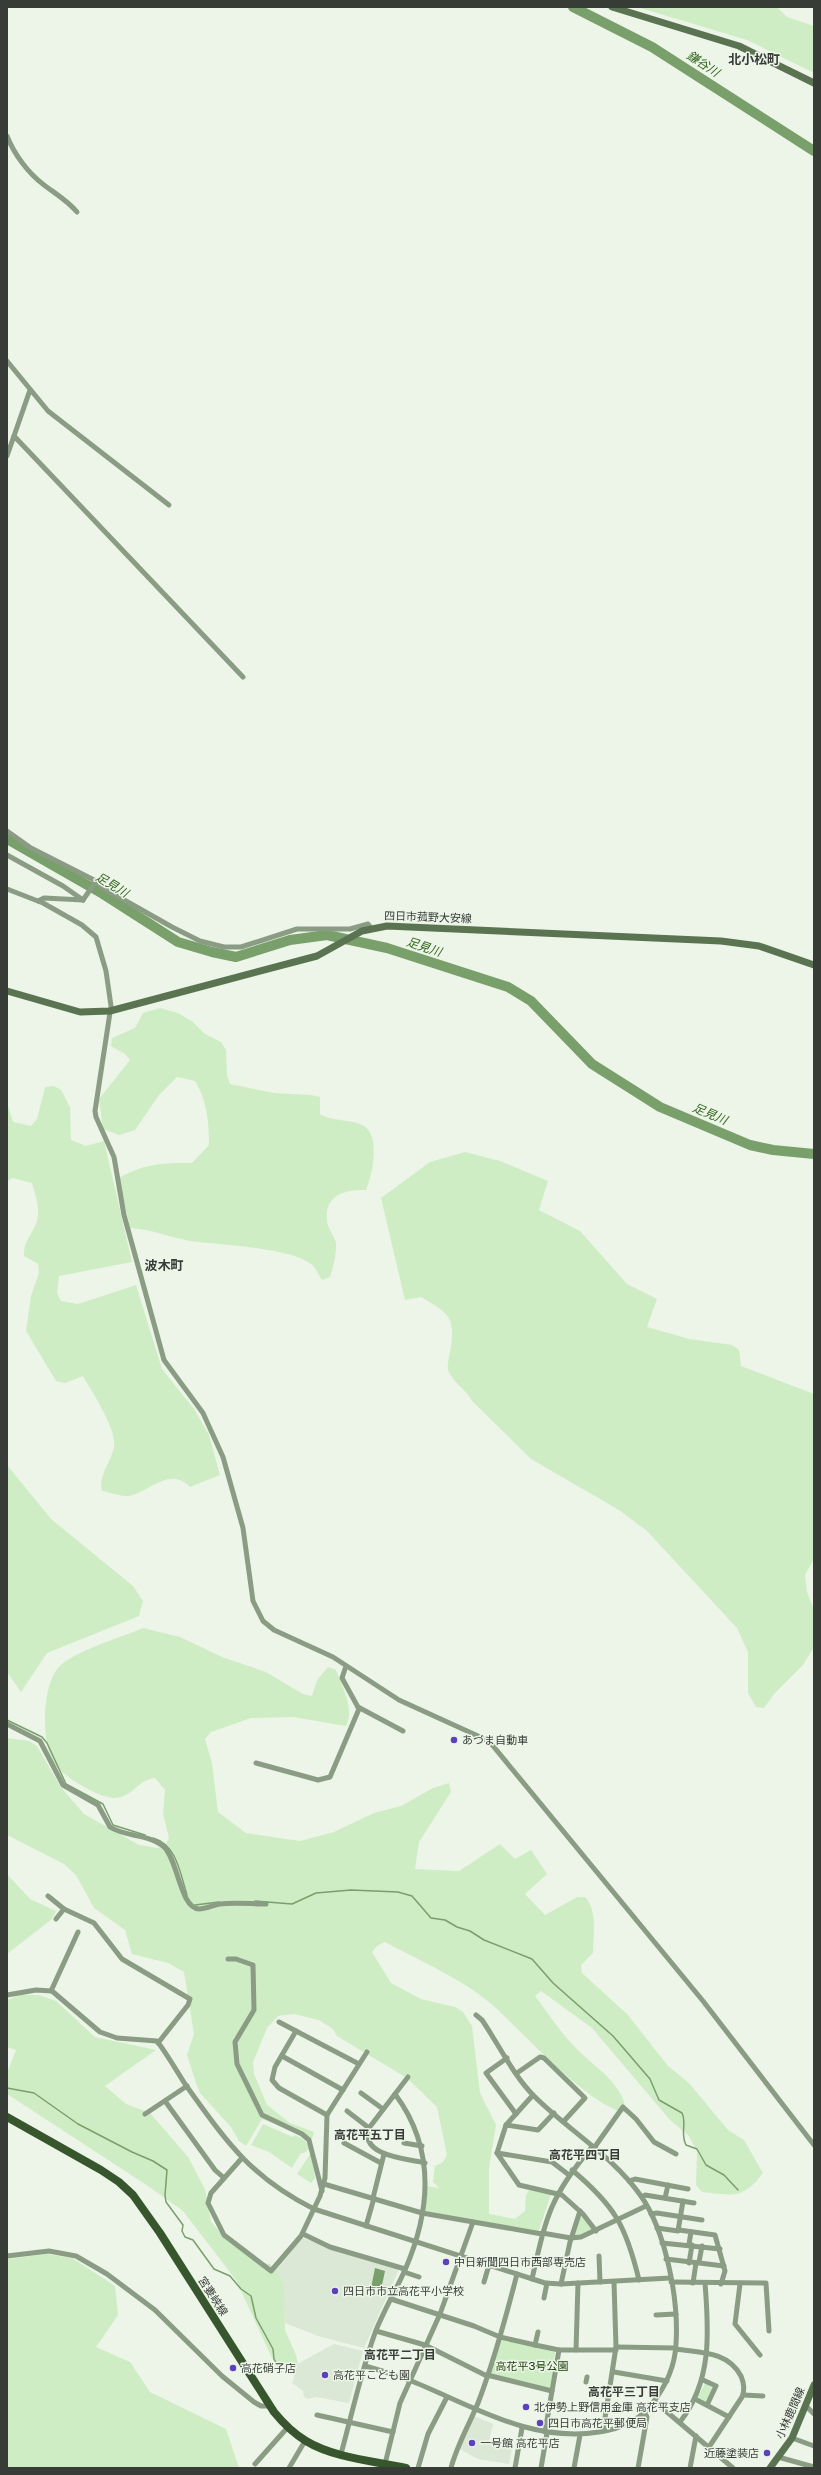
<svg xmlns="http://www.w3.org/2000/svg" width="821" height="2475" font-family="'Public Sans','Noto Sans JP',sans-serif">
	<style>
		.built { fill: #dae8d5 }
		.green { fill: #cfedc5 }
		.water { fill: #799f6b }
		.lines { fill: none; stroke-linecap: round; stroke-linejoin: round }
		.stream { stroke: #799f6b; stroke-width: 1.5 }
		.river { stroke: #799f6b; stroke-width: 10 }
		.street { stroke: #8b9c85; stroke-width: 5 }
		.secondary { stroke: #5a7351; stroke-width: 7 }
		.primary { stroke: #38562d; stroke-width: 8 }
		.poi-dot { fill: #5c42ba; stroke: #ecf5e8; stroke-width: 1.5 }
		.labels { text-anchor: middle; stroke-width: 3; stroke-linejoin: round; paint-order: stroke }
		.street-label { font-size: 11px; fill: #383c37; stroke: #ecf5e8 }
		.poi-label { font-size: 11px; fill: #383c37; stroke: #ecf5e8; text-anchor: start }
		.park-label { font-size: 11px; fill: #1b4008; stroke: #ecf5e8 }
		.water-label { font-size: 12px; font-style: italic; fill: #33651c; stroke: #ecf5e8 }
		.neighbourhood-label { font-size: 12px; font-weight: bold; fill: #383c37; stroke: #ecf5e8 }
		.quarter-label { font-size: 13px; font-weight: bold; fill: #383c37; stroke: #ecf5e8 }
	</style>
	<rect width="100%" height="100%" fill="#ecf5e8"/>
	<g class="built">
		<polygon points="302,2238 399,2269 364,2348 318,2336 285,2323 282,2294 272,2273"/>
		<polygon points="334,2344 363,2351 349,2403 316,2397 308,2399 304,2397 303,2391 292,2383 294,2378 292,2367"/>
		<polygon points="474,2416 493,2424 489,2442 512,2447 509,2464 478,2459 458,2448"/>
	</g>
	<g class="green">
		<polygon points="637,7 777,7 787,17 814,26 814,73 747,40"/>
		<path d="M 160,1008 L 178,1013 L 193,1022 L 205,1034 L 221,1042 L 226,1050 L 227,1075 L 230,1084 L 274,1093 L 311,1095 L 320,1097 L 320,1114 C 332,1122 354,1119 364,1126 C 381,1137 372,1176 366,1190 C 346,1189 324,1195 327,1220 C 327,1228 334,1235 336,1243 C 337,1254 333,1267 330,1277 L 322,1280 C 319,1276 317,1270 314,1267 C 297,1247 217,1245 190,1241 C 169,1237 151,1229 130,1228 L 119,1178 C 146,1163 162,1163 192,1163 L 209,1145 C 209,1123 207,1100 195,1081 L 177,1077 L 159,1095 L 135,1130 L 119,1135 L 103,1129 L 99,1099 L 130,1060 L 125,1054 L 111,1046 L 112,1038 L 135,1028 L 143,1013 Z"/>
		<path d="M 54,1086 L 61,1090 L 70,1107 L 71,1140 L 86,1146 L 104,1141 L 132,1262 L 59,1276 L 57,1293 L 61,1301 L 78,1304 L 136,1285 L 162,1369 L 194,1409 L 209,1435 L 220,1475 L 190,1487 C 170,1466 150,1491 130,1496 C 122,1497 109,1492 102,1491 C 98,1476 111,1462 114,1447 C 117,1429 92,1392 83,1376 L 65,1383 L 56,1381 L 26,1331 L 31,1296 L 39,1273 L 38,1264 L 24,1256 C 23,1243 31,1236 36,1224 C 41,1210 36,1197 32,1183 L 13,1178 L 7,1181 L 7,1103 L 13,1122 L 31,1126 L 37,1119 L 45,1087 Z"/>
		<path d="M 465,1152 L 500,1161 L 548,1181 L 539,1210 L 580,1231 L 627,1284 L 657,1299 L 647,1327 L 689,1339 L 732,1345 L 739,1350 L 741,1366 L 814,1394 L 814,1559 L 805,1575 L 807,1592 L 814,1610 L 814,1647 L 803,1665 L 774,1694 L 764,1708 L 756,1707 L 748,1693 L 748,1652 L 737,1628 L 647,1531 L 619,1510 L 531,1459 L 472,1401 C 466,1389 452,1382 448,1370 C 447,1365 449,1357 450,1352 C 456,1317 450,1314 421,1297 L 405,1300 L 381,1198 L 430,1162 Z"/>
		<polygon points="7,1465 51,1519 133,1586 143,1601 139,1616 47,1653 21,1692 7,1672"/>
		<path d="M 143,1628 L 180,1637 L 222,1657 L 266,1672 L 303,1694 L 312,1696 L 317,1680 L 328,1667 L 336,1670 C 342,1687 355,1709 346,1726 L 293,1717 L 251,1718 L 211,1732 L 205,1739 L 212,1763 L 218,1812 L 246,1833 L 300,1841 L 334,1832 L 374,1813 L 401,1806 L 433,1788 L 449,1783 L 451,1792 L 419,1842 L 415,1869 L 459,1871 L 500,1844 L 515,1859 L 531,1850 L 547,1874 L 525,1894 L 545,1915 L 577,1897 L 585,1897 C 598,1911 593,1935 593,1953 L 581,1965 L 582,1973 L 628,2015 L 668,2066 L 689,2083 L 728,2130 L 744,2140 L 763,2173 C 743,2200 732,2195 702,2192 L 696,2185 L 697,2152 L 689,2136 L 670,2120 L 592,2028 L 541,1991 L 535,1996 C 548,2013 560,2032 575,2047 C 593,2067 625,2083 626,2113 C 590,2107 524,2034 495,2007 C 463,1979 422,1962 385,1942 L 377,1946 L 372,1952 L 391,1983 L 421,1999 L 455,2007 L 463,2012 L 472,2026 L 480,2093 L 496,2125 L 489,2168 L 489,2214 L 515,2219 L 525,2211 L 526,2195 L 529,2190 L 551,2194 L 539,2230 L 537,2232 L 427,2212 L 425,2210 L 427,2186 L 439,2188 L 433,2182 L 435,2166 L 443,2162 L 447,2155 L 437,2107 L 407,2078 L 337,2036 L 333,2029 L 319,2020 L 294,2014 L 278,2016 L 267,2028 L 253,2062 L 254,2074 L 267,2105 L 290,2123 L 314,2132 L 312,2139 L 262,2119 L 246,2146 L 239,2141 L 231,2127 L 200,2093 L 197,2086 L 187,2055 L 194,2034 L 184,1972 L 168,1963 L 132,1954 L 125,1930 L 94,1908 L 76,1875 L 64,1864 L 7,1835 L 7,1738 L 29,1741 L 37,1746 L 60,1786 L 84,1814 L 139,1845 L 157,1848 L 165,1846 L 169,1838 L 163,1814 L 165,1790 L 155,1778 C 138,1779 132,1799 113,1798 C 98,1797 66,1778 56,1766 C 40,1747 42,1686 58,1668 C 71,1652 122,1637 143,1628 Z"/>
		<polygon points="7,1874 30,1899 56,1911 52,1919 7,1954"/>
		<polygon points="20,1995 39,1995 56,2001 95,2037 156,2050 105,2086 126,2104 150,2113 188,2157 205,2189 211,2222 223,2235 261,2263 270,2264 277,2271 284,2286 285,2330 296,2355 298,2363 295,2370 277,2364 272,2358 236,2280 183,2211 148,2186 7,2094 7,2073 16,2050 7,2047 7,2000"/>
		<path d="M 263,2124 L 293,2137 L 295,2135 C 302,2138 306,2141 310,2148 L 304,2153 L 301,2153 L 292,2168 L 269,2152 L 251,2145 Z"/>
		<polygon points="311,2153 315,2178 311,2183 297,2174"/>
		<polygon points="582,2215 593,2228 592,2231 576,2237 574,2235 580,2216"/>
		<polygon points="47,2254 72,2258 115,2286 118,2315 96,2347 130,2362 150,2392 226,2429 239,2468 7,2468 7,2259"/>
		<polygon points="502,2340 555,2352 550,2390 489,2374"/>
		<polygon points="705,2383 713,2389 705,2402 698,2397"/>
	</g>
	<polygon class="water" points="375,2268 385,2271 381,2290 371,2288"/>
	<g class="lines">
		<g class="stream">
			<polyline points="7,1720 42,1737 47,1743 66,1784 103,1804 113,1825 145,1835"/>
			<path d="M 153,1838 C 177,1845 180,1873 187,1895"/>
			<path d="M 255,1901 L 292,1904 L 316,1893 L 351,1890 L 398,1892 L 412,1896 L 431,1918 L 445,1920 L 457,1927 L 470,1931 L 484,1940 L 532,1959 L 553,1983 L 613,2036 L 650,2079 L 659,2100 L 682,2113 C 687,2123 680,2134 686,2145 L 697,2149 L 706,2165 L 724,2175 L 738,2190"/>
			<polyline points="195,1905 219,1902"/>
			<polyline points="7,2088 34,2093 78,2124 132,2152 153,2161 167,2170 165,2195 166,2202 183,2225 182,2231 185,2237 193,2240 214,2269 230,2276 241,2289 251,2296 256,2318 273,2349 274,2359 281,2372"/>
		</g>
		<g class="river">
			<polyline points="573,7 652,47 814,151"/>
			<polyline points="7,839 103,894 178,942 212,952 236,957 290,940 327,935 387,948 508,987 531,1001 592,1064 660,1107 750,1145 773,1150 814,1154"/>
		</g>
		<g class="street">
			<path d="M 7,136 C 14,154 28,173 44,185 C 56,194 68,201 77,212"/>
			<polyline points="7,361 48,411 169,505"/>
			<polyline points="14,436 243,677"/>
			<polyline points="7,456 30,390"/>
			<polyline points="7,831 31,848 96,881 103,888 172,927 200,941 224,947 241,947 297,929 350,929 368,924 371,928"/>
			<polyline points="7,855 63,886 83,900"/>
			<polyline points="7,889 43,903 82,925 96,937 106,971 111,1006 95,1111 96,1117 114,1157 124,1215 164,1360 203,1413 223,1457 243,1528 253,1601 263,1621 274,1630 333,1657 399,1700 489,1741 703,2001 814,2145"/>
			<polyline points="83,900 96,881"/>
			<polyline points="38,901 44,898 83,900"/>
			<polyline points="358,1707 403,1731"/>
			<path d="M 7,1724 L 40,1741 L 63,1785 L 98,1805 L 110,1827 C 125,1837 150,1834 164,1847 C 178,1860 180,1908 199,1909 C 206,1909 213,1905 220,1904 C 235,1902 251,1904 266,1904"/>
			<polyline points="256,1763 318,1780 330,1777 359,1709 342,1678 346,1666"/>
			<polyline points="48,1896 64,1909 94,1923 122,1959 190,1999 188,2005 158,2043"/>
			<polyline points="56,1919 64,1909"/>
			<polyline points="228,1959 236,1959 253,1965 254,2010 235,2042 237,2064 262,2115 302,2134 309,2140 322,2191"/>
			<polyline points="51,1991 78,1932"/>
			<path d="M 7,1995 L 36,1990 L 52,1991 L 100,2032 L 117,2038 L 157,2041 C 167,2054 176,2070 185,2084 C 226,2141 250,2177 314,2209 L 545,2283 L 561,2284 L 670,2278"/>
			<polyline points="279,2022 296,2031"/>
			<polyline points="282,2056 343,2090"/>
			<polyline points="507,2058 486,2073 516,2114"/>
			<polyline points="517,2073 540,2057 544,2058 585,2098 564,2121"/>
			<path d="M 408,2077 L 369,2128 C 359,2156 408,2159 425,2163"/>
			<polyline points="361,2093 383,2109"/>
			<polyline points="165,2101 215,2170 224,2178"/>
			<polyline points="347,2111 369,2128"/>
			<polyline points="145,2114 187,2086"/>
			<polyline points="327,2115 279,2088 272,2080 275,2067 296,2031 359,2064"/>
			<polyline points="506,2125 538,2130 554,2113"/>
			<polyline points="344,2143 381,2163"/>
			<polyline points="404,2143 422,2146"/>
			<polyline points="594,2148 623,2107 636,2119 654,2142 676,2154"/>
			<polyline points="497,2153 506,2125 533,2095"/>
			<polyline points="242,2158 211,2193 208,2203 224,2235 271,2271 301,2236 320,2196 325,2178 327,2115 367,2052"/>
			<path d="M 572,2170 C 615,2206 626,2226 639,2280"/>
			<polyline points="569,2175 552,2162 497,2153 519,2185 562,2195 583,2214 596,2231"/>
			<polyline points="629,2181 635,2179 688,2189"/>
			<polyline points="324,2184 422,2213 542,2234"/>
			<polyline points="642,2197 645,2195 694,2203"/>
			<polyline points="373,2198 384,2154"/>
			<polyline points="665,2198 668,2185"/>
			<polyline points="651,2214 657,2213 702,2220"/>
			<polyline points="366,2226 374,2198"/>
			<polyline points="657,2228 678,2231 683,2201"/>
			<polyline points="679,2230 715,2235 725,2271 721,2284"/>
			<polyline points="542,2233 571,2238 581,2237 646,2206"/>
			<polyline points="303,2234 330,2247 405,2269"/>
			<polyline points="662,2243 720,2249"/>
			<polyline points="689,2244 691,2232"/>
			<polyline points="7,2256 49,2251 76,2256 107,2274 155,2310 222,2376 254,2402 261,2406 269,2406"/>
			<polyline points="599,2256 600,2282"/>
			<polyline points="666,2259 724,2266"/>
			<polyline points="699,2262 702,2246"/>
			<polyline points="689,2263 692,2245"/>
			<polyline points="404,2272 419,2277"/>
			<path d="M 532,2279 C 546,2217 550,2196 592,2147"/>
			<polyline points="484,2282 489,2265"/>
			<polyline points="671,2282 766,2283 769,2331"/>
			<polyline points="693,2283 696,2263"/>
			<polyline points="561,2284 570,2242 580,2211"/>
			<polyline points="740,2284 735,2324 760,2355"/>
			<polyline points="544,2298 547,2283"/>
			<polyline points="391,2299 474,2326 500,2337 535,2345 559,2350 616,2350"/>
			<polyline points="656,2315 676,2314"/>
			<polyline points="376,2331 425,2345 487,2376"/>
			<polyline points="535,2345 538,2332"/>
			<polyline points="616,2347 676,2348"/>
			<path d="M 676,2349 C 700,2353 728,2351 741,2376 C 744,2383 745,2390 742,2397 L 709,2447"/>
			<polyline points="576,2350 578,2283"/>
			<path d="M 365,2366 C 380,2370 395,2375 409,2380 C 472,2405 529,2443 599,2432 C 620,2429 639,2421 652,2404 C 666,2386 675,2367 676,2344 C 679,2300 666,2232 641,2196 C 613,2156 568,2130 534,2096 C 513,2075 499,2045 482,2020 L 476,2015"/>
			<polyline points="614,2372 667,2381"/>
			<polyline points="487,2375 552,2391"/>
			<polyline points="703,2380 716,2386 707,2405"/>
			<polyline points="586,2382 587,2377"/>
			<polyline points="743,2395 763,2396"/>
			<polyline points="695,2399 729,2417"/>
			<polyline points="654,2401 733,2468"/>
			<polyline points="806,2406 814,2414"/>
			<polyline points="317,2415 393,2432"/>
			<path d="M 680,2422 C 712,2381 709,2333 705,2283"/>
			<polyline points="603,2431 616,2347 614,2282"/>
			<polyline points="545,2432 559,2350"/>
			<polyline points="792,2438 814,2446"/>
			<path d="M 341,2454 C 352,2414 361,2372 375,2333 C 383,2312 395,2292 405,2270 C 431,2210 436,2149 395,2094"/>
			<polyline points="778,2457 814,2467"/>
			<polyline points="255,2464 288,2427"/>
			<polyline points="289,2468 305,2441"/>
			<polyline points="384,2468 400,2403 440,2314 473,2222"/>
			<polyline points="418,2468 428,2434 447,2397"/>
			<path d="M 451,2468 C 457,2445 469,2425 478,2403 C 494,2361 506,2317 517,2274"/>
			<polyline points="515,2468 522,2428"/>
			<polyline points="541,2468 547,2433"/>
			<polyline points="574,2468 580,2435"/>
			<polyline points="638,2468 647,2417 645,2413"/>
			<polyline points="690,2468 696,2436"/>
		</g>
		<g class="secondary">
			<polyline points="612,7 739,46 814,83"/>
			<polyline points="7,991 80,1012 110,1011 317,956 362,931 387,926 721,941 759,946 814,965"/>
			<polyline points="770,2468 792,2438 814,2385"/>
		</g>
		<path class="primary" d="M 7,2117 L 101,2170 L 119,2182 L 133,2195 L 160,2233 L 274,2412 C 283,2423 293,2433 306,2441 C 334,2458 374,2461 406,2468"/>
	</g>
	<g class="poi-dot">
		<circle cx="454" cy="1740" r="4"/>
		<circle cx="446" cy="2262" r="4"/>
		<circle cx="335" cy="2291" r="4"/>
		<circle cx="233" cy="2368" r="4"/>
		<circle cx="325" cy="2375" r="4"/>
		<circle cx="526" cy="2407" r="4"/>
		<circle cx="540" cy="2423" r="4"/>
		<circle cx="472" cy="2443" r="4"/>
		<circle cx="767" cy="2453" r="4"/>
	</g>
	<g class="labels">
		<g class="street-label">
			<text transform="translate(428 917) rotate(2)" y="4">四日市菰野大安線</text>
			<text transform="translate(213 2296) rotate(57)" y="4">宮妻峡線</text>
			<text transform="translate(790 2413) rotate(-66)" y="4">小林鹿間線</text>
		</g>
		<g class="poi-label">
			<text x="462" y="1744">あづま自動車</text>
			<text x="454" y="2266">中日新聞四日市西部専売店</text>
			<text x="343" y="2295">四日市市立高花平小学校</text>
			<text x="241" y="2372">高花硝子店</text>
			<text x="333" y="2379">高花平こども園</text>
			<text x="534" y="2411">北伊勢上野信用金庫 高花平支店</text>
			<text x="548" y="2427">四日市高花平郵便局</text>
			<text x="480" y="2447">一号館 高花平店</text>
			<text x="759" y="2457" text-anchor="end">近藤塗装店</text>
		</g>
		<g class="park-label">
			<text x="532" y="2370">高花平3号公園</text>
		</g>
		<g class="water-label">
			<text transform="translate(703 64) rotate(33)" y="4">鎌谷川</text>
			<text transform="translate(112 885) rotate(31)" y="4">足見川</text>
			<text transform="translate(424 947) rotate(18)" y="4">足見川</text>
			<text transform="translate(710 1114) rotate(23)" y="4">足見川</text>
		</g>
		<g class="neighbourhood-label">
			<text x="370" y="2139">高花平五丁目</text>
			<text x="585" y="2159">高花平四丁目</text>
			<text x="400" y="2359">高花平二丁目</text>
			<text x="624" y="2396">高花平三丁目</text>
		</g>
		<g class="quarter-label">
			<text x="754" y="64">北小松町</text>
			<text x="164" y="1270">波木町</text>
		</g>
	</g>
	<rect width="821" height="2475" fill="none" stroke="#383c37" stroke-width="16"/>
</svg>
